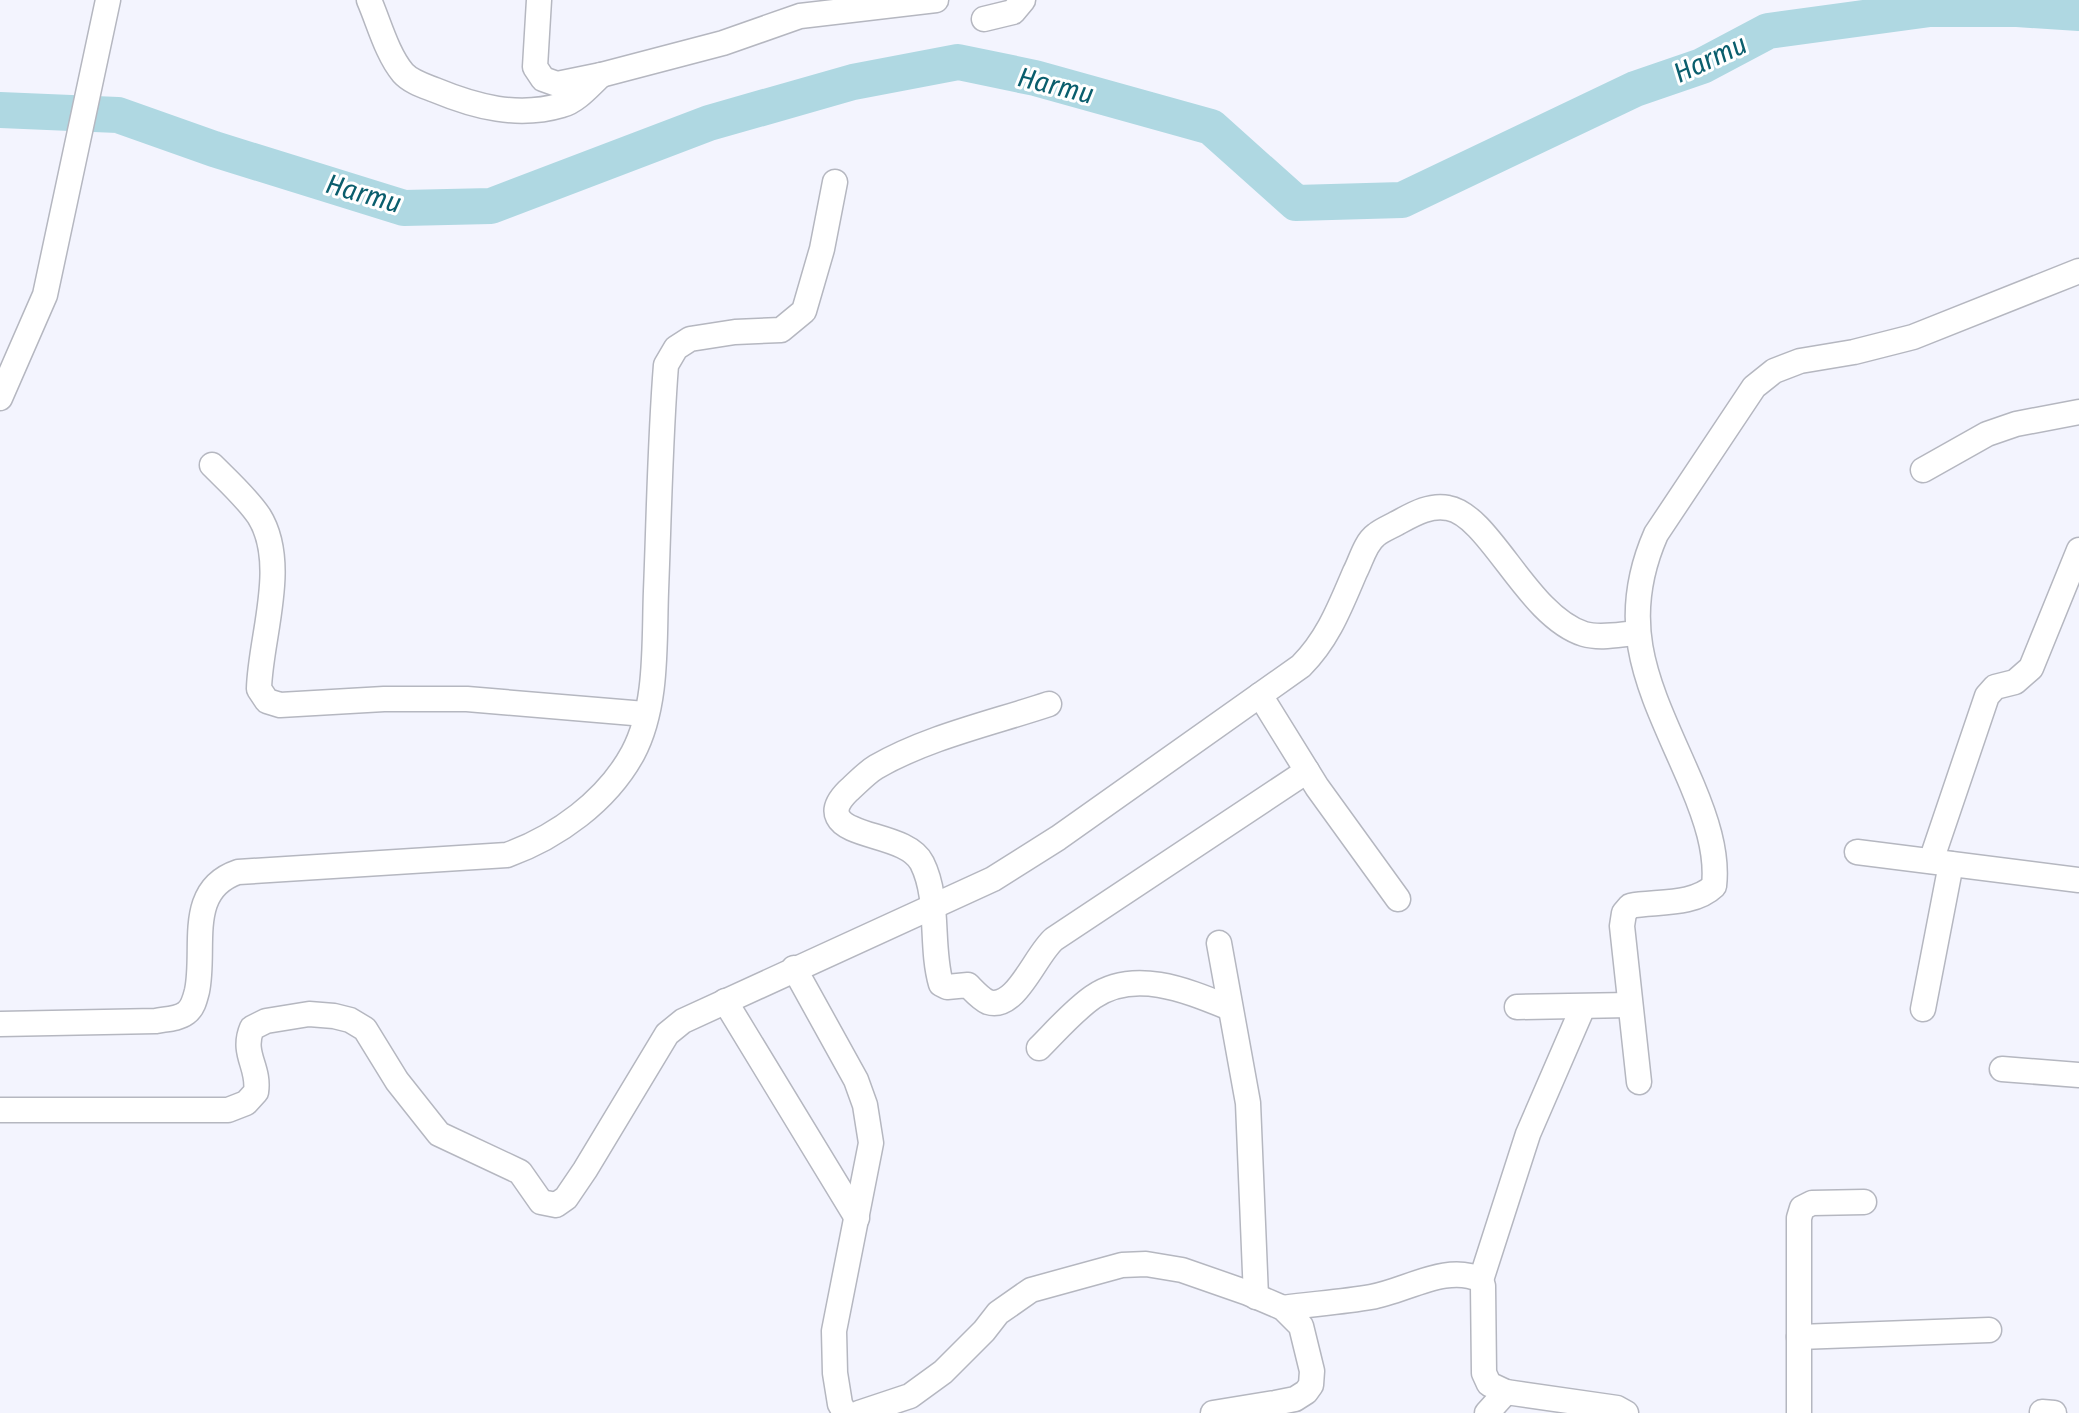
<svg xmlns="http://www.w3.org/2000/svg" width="2079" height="1413" font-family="'Fira Sans Condensed',sans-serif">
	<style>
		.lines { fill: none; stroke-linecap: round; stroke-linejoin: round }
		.river { stroke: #afd8e2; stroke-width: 36 }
		.minor-casing { stroke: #b5b7c0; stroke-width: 27 }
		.minor { stroke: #fff; stroke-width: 24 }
		.labels { text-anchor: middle; stroke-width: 6; stroke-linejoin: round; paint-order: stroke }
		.water-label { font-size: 28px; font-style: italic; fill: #0a5e6d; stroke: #fff }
	</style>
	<rect width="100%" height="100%" fill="#f3f4fe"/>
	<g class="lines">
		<polyline class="river" points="0,110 118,115 214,149 404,208 491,206 709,123 853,82 958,62 1035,78 1211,127 1296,203 1402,200 1635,89 1702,66 1768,31 1930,9 2017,9 2079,13"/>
		<g class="minor-casing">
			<g id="minor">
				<path d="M 369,0 C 379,23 387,54 403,73 C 411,82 425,86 435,90 C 476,107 518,118 562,105 C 577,101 590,85 601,75"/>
				<polyline points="539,0 535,67 543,79 557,84 601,75 723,43 800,16 936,0"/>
				<polyline points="984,19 1013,12 1023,0"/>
				<polyline points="0,398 45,295 108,0"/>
				<path d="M 212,465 C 228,481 246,497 259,516 C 289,564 260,638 259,689 L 267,701 L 280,705 L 384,699 L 467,699 L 645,714"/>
				<polyline points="1923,470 1987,434 2016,424 2079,412"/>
				<polyline points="1260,695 1317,787 1398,899"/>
				<path d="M 1049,704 C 992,723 928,737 876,767 C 866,773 857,783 848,791 C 842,797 833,807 838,817 C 848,838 908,835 922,863 C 940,899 930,946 941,984 L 947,987 L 968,985 C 974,991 981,999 988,1002 C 1016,1011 1035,955 1054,939 L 1307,771"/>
				<polyline points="1857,852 2079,880"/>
				<polyline points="1931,861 1987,696 1995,687 2015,682 2031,668 2079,550"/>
				<polyline points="1219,943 1248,1103 1256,1297"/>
				<polyline points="794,968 856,1080 865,1105 871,1143 834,1331 835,1373 840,1404 845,1413"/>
				<polyline points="725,1001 857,1218"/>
				<polyline points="1517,1007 1630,1005"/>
				<polyline points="1923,1009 1951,864"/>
				<path d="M 0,1024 L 156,1021 C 166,1019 178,1019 186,1013 C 193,1008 195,999 197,991 C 206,948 185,890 238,872 L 507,855 C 557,837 607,801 633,753 C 658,706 654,643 656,591 C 659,516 660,440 666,365 L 676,348 L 690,339 L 735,332 L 781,330 L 804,311 L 822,249 L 835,182"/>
				<path d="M 1039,1048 C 1056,1031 1073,1011 1093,997 C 1135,968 1188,991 1230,1008"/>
				<polyline points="2002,1069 2079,1075"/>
				<path d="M 1639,1082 L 1622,926 L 1624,913 L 1630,906 C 1656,901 1693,906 1714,886 C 1718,852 1705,816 1692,785 C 1654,695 1613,632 1656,534 L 1754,387 L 1774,371 L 1800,361 L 1854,352 L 1913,337 L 2079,271"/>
				<path d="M 0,1110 L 228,1110 L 246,1103 L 256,1092 C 260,1067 241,1054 252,1028 L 266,1021 L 309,1014 L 334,1016 L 350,1020 L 365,1029 L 397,1081 L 439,1134 L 520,1172 L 541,1202 L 556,1205 L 566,1198 L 585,1170 L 667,1034 L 683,1021 L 993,879 L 1058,838 L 1301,666 C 1328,639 1340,607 1355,572 C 1361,561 1365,543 1376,535 C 1382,530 1390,527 1397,523 C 1412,515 1430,504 1448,508 C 1490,515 1527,616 1584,634 C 1601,639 1621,634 1638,633"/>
				<polyline points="1481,1280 1528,1134 1583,1007"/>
				<path d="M 1283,1308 C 1312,1304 1342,1302 1371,1297 C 1406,1291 1447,1263 1481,1280 L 1483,1286 L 1484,1373 L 1489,1384 L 1506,1392 L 1617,1408 L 1626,1413"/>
				<polyline points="1799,1337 1989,1330"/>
				<polyline points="2042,1412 2054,1413"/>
				<polyline points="859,1413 910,1396 943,1372 984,1331 998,1313 1031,1290 1122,1265 1146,1264 1182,1270 1248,1293 1283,1308 1301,1326 1312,1371 1311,1385 1306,1392 1295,1399 1275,1403 1213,1413"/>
				<polyline points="1487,1413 1506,1392"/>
				<polyline points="1799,1413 1799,1218 1802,1208 1812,1203 1864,1202"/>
			</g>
		</g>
		<use href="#minor" class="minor"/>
	</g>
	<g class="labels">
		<g class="water-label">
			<text transform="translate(1710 58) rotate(-25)" y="10">Harmu</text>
			<text transform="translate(1056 85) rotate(14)" y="10">Harmu</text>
			<text transform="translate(364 193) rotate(16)" y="10">Harmu</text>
		</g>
	</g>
</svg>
